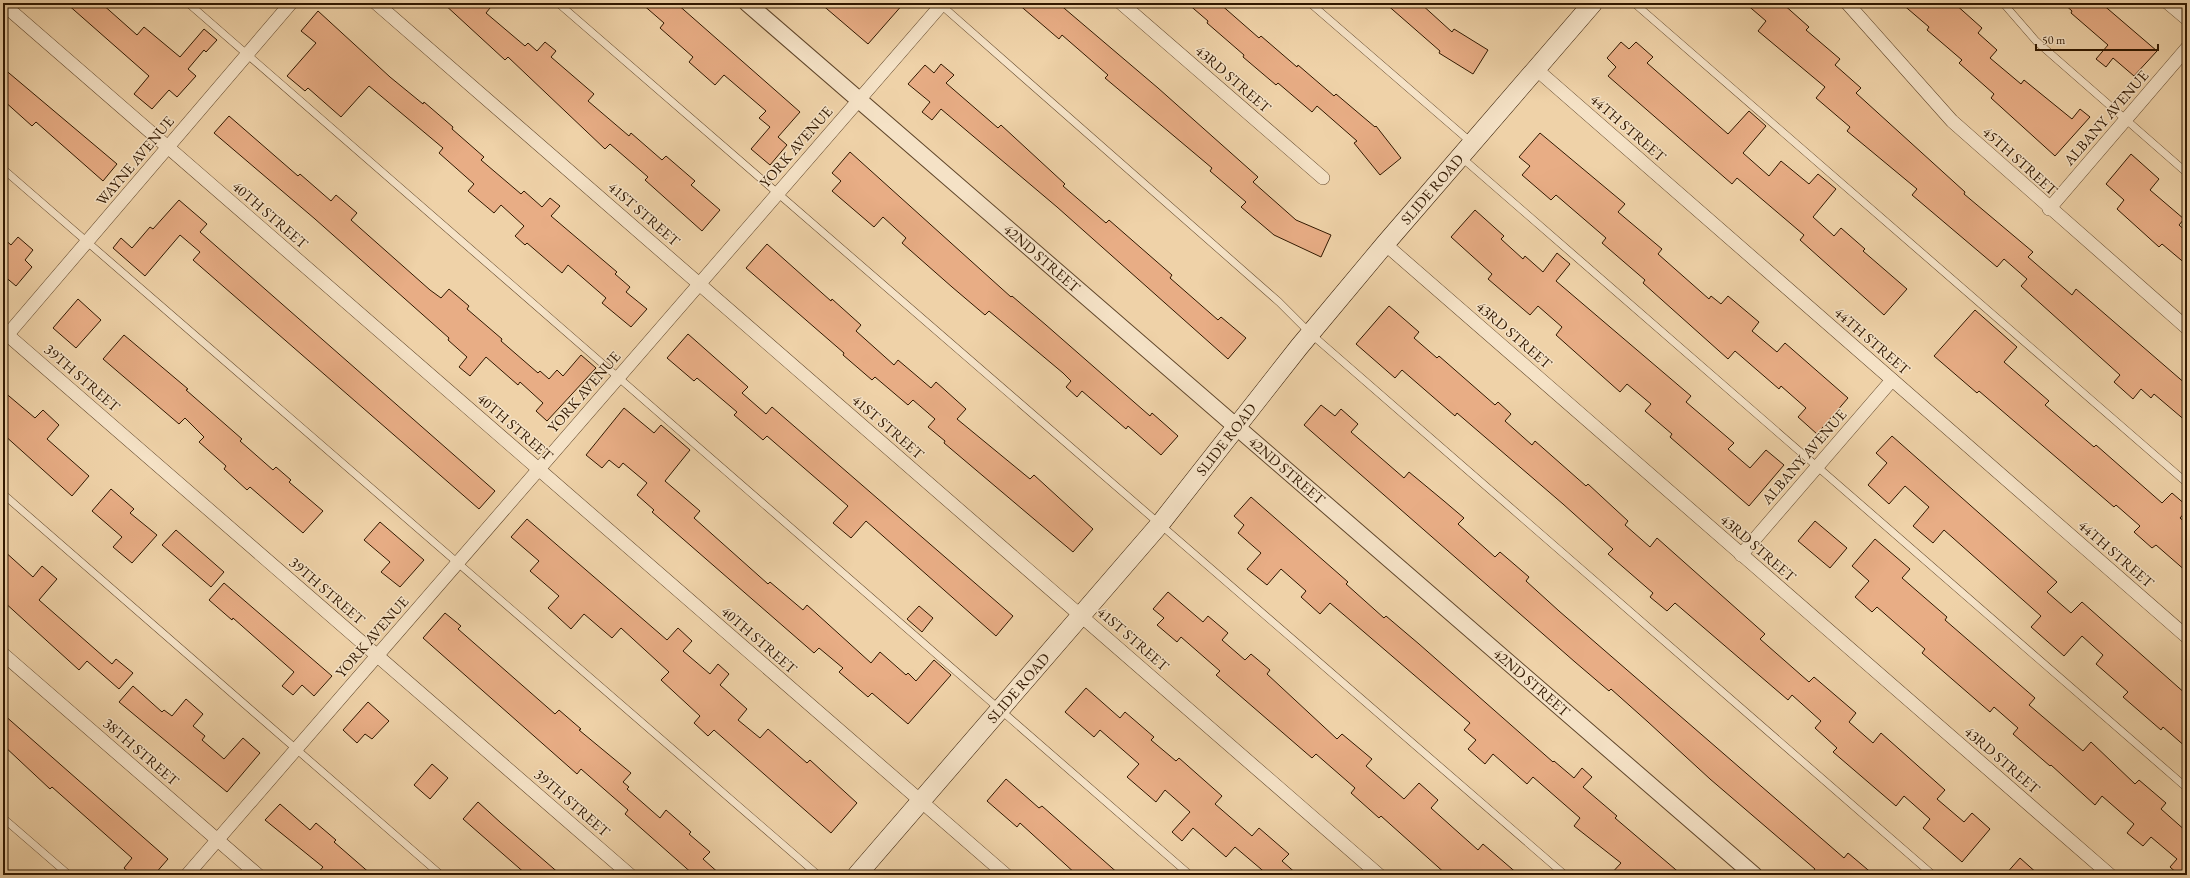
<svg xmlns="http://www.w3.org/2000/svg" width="2190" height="878" font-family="'EB Garamond',serif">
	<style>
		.building { fill: #e8ad85; stroke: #311800 }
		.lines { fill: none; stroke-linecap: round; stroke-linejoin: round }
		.service-casing { stroke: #60462a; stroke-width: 8 }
		.minor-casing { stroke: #60462a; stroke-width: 14 }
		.tertiary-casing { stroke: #60462a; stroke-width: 18 }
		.secondary-casing { stroke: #311800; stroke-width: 20 }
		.service { stroke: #f5e2c6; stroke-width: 7 }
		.minor { stroke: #f5e2c6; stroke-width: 13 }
		.tertiary { stroke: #f5e2c6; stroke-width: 16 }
		.secondary { stroke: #f5e2c6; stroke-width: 19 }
		.labels { text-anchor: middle; stroke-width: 3; stroke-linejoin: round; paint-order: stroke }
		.street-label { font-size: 15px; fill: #311800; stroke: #f5e2c6 }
	</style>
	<rect width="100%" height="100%" fill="#efd2a8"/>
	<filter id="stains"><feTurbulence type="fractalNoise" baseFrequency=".005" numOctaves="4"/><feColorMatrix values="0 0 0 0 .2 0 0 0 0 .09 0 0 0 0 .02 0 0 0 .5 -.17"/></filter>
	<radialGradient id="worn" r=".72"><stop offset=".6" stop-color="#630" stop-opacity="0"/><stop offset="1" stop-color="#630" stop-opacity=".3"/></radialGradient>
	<g class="building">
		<polygon points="66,3 101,3 137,35 144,27 180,57 204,29 217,40 206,52 204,50 188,69 196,76 177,97 169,90 152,109 134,94 149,76"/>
		<polygon points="443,3 494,3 486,13 525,46 528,43 537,51 545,42 556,51 551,57 594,94 588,101 629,136 631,133 662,160 666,156 695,181 691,185 720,210 702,231 645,180 648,177 610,144 605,149 508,57 505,60"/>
		<polygon points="641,3 676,3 800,112 778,137 787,145 770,165 751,149 770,127 759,118 766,111 724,75 715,85 689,62 693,57 660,28 664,23"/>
		<polygon points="820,3 904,3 868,44"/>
		<polygon points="1017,3 1058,3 1158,88 1258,177 1253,182 1296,220 1331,235 1321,257 1274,235 1241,207 1246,202 1210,171 1212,168 1105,78 1108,75 1062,35 1059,39"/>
		<polygon points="1187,3 1219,3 1259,38 1261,36 1297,67 1298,65 1334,96 1336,94 1375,127 1376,126 1401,158 1380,175 1354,143 1357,141 1317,106 1312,112 1278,83 1276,85 1243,57 1244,55 1207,23 1208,21"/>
		<polygon points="1385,3 1420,3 1452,32 1454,29 1488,50 1473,74 1439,53 1440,51"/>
		<polygon points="1745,3 1782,3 1809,27 1806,30 1840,59 1835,65 1861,88 1856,93 1965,192 1964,194 2033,252 2028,257 2072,295 2076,289 2187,385 2187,422 2154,394 2151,398 2141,389 2133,399 2114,382 2120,375 2021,286 2027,279 2004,259 1997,267 1912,195 1917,189 1847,131 1850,127 1816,98 1825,87 1758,31 1766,21"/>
		<polygon points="1901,3 1954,3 1982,28 1978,33 1997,50 1990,58 2021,84 2024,80 2072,119 2080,109 2090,117 2055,156 1991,98 1994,94 1959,63 1962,60 1927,30 1929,27"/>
		<polygon points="2063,3 2101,3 2157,51 2134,76 2113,58 2106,67 2096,59 2108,45 2071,13 2072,11"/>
		<polygon points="318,11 390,77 423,104 424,102 453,127 452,129 484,157 481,160 521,194 524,191 542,207 550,198 560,206 551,216 617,272 615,274 630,287 626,292 647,309 631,327 602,303 606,298 568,265 562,273 527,243 525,245 515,236 524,226 501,205 494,213 468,191 474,184 439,153 443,148 369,86 341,117 308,88 305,91 287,76 316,43 301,31"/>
		<polygon points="1621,42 1629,49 1636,42 1653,57 1647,63 1728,134 1749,111 1766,126 1743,153 1769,176 1781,161 1809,184 1818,174 1836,189 1813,217 1834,236 1841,228 1865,249 1863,251 1907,289 1884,315 1800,240 1804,235 1737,178 1732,184 1608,76 1616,67 1607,58"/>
		<polygon points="941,64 954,75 946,83 998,128 1001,125 1065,184 1063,186 1106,223 1109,220 1172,275 1170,278 1218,320 1221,317 1246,338 1228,359 1057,207 941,109 932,120 922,112 930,102 908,84 925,65 934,73"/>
		<polygon points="3,68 117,164 103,181 36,122 32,126 3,100"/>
		<polygon points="229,116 298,176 300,174 331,201 336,195 357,213 351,220 430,290 441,298 449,289 469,306 467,309 502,339 501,341 538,373 540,371 549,379 557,370 563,376 581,355 596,368 547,421 536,411 543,403 520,382 518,385 486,357 470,376 459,367 467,357 448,340 449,338 315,219 214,133"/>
		<polygon points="1540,133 1625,204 1618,212 1662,249 1658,254 1709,299 1711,296 1721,304 1728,296 1759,322 1752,331 1777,352 1785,343 1848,398 1817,434 1798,417 1806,408 1781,386 1779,389 1735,351 1728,359 1643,283 1645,280 1602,243 1606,238 1556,195 1551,200 1522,175 1530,166 1519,157"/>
		<polygon points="850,152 1011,297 1012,296 1046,325 1150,416 1152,413 1178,436 1161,455 1128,426 1126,429 1082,391 1077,397 1066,387 1071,381 1063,373 989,311 985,315 952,287 902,243 906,238 883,217 874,227 832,191 841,181 832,173"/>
		<polygon points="2131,154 2159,179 2150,190 2184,219 2179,225 2187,232 2187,265 2162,244 2159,247 2117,209 2124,200 2106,184"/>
		<polygon points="179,200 207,224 200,232 495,491 479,509 193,260 200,252 180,235 145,276 113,248 121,238 132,248 150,227 153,229"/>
		<polygon points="1475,210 1504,236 1501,239 1523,259 1525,256 1543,272 1557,253 1570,264 1556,281 1691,396 1686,402 1734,443 1728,449 1750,468 1766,450 1784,465 1749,506 1670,437 1672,434 1645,411 1651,404 1627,384 1620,392 1556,335 1562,327 1538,306 1530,315 1488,279 1492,274 1451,237"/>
		<polygon points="18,237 33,250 25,260 32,267 16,286 3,275 3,238 11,245"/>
		<polygon points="767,244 831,301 832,299 861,325 856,331 894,365 898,360 931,388 936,382 966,409 957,419 1030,479 1034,475 1093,529 1073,552 944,443 945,441 928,427 935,419 913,400 908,405 875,377 872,380 843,355 844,353 746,268"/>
		<polygon points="78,299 101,320 76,348 53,328"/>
		<polygon points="1389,306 1419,332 1414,338 1437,358 1439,356 1495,405 1498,402 1511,414 1505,421 1532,445 1535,441 1586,486 1588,484 1628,521 1625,525 1650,547 1657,538 1765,634 1760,639 1809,682 1814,677 1856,713 1849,722 1873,743 1881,733 1899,749 1945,790 1937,799 1964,822 1972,813 1990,829 1962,862 1923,828 1930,819 1904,796 1896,806 1833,752 1837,748 1815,728 1821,721 1792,695 1788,700 1675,603 1667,611 1650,597 1653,593 1608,554 1613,549 1563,504 1457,413 1455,416 1402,370 1395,378 1356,344"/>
		<polygon points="1975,310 2017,347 2004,362 2049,401 2045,405 2094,447 2096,445 2162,503 2172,493 2187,506 2187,510 2180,518 2187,524 2187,572 2156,545 2152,548 2134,532 2140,526 2116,505 2114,507 1979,391 1977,393 1934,356"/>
		<polygon points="688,334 748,387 742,393 766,414 772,407 1013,616 996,636 866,521 851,538 833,523 848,506 767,436 763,440 734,415 737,412 697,378 694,381 667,358"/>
		<polygon points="124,335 188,389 186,390 242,439 240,441 273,470 276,467 291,480 289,482 323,511 303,533 250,487 247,490 224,469 226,466 199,442 204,437 185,418 179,424 103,359"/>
		<polygon points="3,391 35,418 43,410 59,425 47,439 89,476 72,496 3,434"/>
		<polygon points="1321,405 1335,416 1341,409 1358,424 1351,432 1404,478 1409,472 1444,501 1464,518 1458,524 1495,557 1500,552 1529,577 1526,581 1559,611 1844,858 1848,853 1874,875 1810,875 1815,869 1710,779 1648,722 1611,689 1609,691 1575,662 1304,425"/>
		<polygon points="624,408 654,433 661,425 690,450 665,481 700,511 694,518 768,584 770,582 803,610 807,605 871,663 880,652 906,675 908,673 916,681 934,660 951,675 908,724 872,693 868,697 839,672 843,668 819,648 814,653 652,512 654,510 637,495 647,483 623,463 619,468 609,460 602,468 586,455"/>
		<polygon points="1892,436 2057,582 2047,592 2071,613 2082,602 2187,695 2187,748 2163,727 2161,730 2123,697 2128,692 2096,664 2103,655 2082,636 2064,656 2031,627 2041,616 1944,530 1933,543 1913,526 1929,507 1905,486 1889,504 1868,485 1887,463 1876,453"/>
		<polygon points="111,489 134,509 130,513 157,535 132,563 113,547 122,537 92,511"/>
		<polygon points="1251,497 1348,582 1346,584 1384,618 1386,616 1419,644 1553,762 1554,761 1574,778 1582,768 1592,777 1583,787 1617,816 1615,818 1682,875 1610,875 1621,863 1574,826 1580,818 1533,777 1527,784 1493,754 1485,764 1468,749 1476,740 1464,730 1470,723 1364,632 1330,603 1320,614 1301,597 1306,591 1281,569 1267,585 1247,569 1261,553 1238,533 1244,525 1234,516"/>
		<polygon points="527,519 667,640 678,628 692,641 683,651 710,674 718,664 729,674 720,685 747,709 738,720 760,738 768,729 807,763 810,760 857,803 831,833 714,730 708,736 694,723 700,716 661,680 669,672 621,628 612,638 584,614 571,629 548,608 559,596 530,571 539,561 511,537"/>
		<polygon points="1815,521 1847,548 1830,568 1798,541"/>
		<polygon points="380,522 424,560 400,587 381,572 390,562 364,540"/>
		<polygon points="176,530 224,572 211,587 162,545"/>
		<polygon points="1875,539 1910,569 1902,578 1947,617 1945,620 2035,698 2029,705 2083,751 2091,742 2135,784 2139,780 2166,803 2161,809 2187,832 2187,875 2179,875 2170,867 2177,859 2151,837 2143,846 2127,833 2134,824 2102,796 2095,805 2051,765 2050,766 2013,734 2018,728 1994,707 1990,712 1922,653 1925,649 1877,607 1872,612 1855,597 1869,581 1852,566"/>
		<polygon points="3,550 33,577 42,566 57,579 39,600 112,664 116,659 133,673 119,689 87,661 79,670 3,601"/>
		<polygon points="224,583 332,676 314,696 302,685 293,695 282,686 294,672 233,618 232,620 209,600"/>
		<polygon points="1168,592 1203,622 1208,616 1228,633 1222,640 1245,660 1251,654 1270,670 1267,674 1337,739 1342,734 1372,759 1366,766 1404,799 1419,783 1438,800 1431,808 1478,850 1483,844 1519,875 1447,875 1381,816 1379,818 1351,793 1355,788 1316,754 1312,758 1216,675 1220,671 1181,637 1177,642 1157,625 1164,618 1153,609"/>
		<polygon points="919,606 933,618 922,632 907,619"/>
		<polygon points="445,613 461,626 458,629 555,714 559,710 581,729 579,730 631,773 623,782 629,787 627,789 660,818 666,810 691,832 689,834 710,852 703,859 721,875 694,875 625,814 628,810 581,769 577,774 423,638"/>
		<polygon points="133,686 162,712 164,710 172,716 186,699 203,714 193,726 205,736 202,740 224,759 243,738 260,753 227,792 119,702"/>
		<polygon points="1086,688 1120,718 1125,712 1154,737 1151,740 1176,761 1179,758 1222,796 1215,804 1252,836 1259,828 1289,854 1282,861 1298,875 1268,875 1235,847 1226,857 1193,828 1182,841 1172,832 1190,812 1165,790 1156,802 1127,777 1139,764 1100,730 1094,737 1065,712"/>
		<polygon points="368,702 389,721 372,739 365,734 357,743 343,730"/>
		<polygon points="3,714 168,859 154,875 132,875 124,868 132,858 52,787 50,789 3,745"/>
		<polygon points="432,764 448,778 430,799 414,785"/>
		<polygon points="1006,779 1039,808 1042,806 1120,875 1077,875 1020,823 1017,827 987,801"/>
		<polygon points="478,802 501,823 561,875 527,875 463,819"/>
		<polygon points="280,804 310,830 316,823 336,840 334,842 372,875 316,875 323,867 265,820"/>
		<polygon points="2020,858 2039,875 2005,875"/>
	</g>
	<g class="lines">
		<g class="service-casing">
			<g id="service">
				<polyline points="188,3 1190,875"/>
				<polyline points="558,3 1565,875"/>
				<polyline points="1310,3 1472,143"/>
				<polyline points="1634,3 2187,483"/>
				<polyline points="2003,3 2036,41 2187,173"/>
				<polyline points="940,4 1279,302 1311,334 1933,875"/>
				<polyline points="1461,157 2187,788"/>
				<polyline points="3,169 818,875"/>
				<polyline points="3,494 441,875"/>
				<polyline points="3,818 69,875"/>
			</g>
		</g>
		<g class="minor-casing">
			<g id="minor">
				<polyline points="376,3 1379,875"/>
				<polyline points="1121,3 1323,178"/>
				<polyline points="1847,3 1952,121 2187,328"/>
				<polyline points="2168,3 2187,19"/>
				<polyline points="3,4 1006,875"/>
				<polyline points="1536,69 2187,637"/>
				<polyline points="2049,209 2187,48"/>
				<polyline points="1385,244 2110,875"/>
				<polyline points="3,331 630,875"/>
				<polyline points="3,340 291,3"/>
				<polyline points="1741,555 1892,380"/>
				<polyline points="3,654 258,875"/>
				<polyline points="187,875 943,3"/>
			</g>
		</g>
		<g class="tertiary-casing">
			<g id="tertiary">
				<path id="s1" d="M 747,3 L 1754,875"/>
			</g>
		</g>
		<g class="secondary-casing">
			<g id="secondary">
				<path id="s2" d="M 857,875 L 1160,524 L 1299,347 L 1385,244 L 1593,3"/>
			</g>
		</g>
		<use href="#service" class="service"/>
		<use href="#minor" class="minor"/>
		<use href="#tertiary" class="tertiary"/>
		<use href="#secondary" class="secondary"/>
	</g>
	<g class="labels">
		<g class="street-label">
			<text transform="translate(1233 79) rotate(41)" y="5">43RD STREET</text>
			<text transform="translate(2106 118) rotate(-49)" y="5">ALBANY AVENUE</text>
			<text transform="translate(1628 128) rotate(41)" y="5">44TH STREET</text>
			<text transform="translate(796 147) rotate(-49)" y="5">YORK AVENUE</text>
			<text transform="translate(135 161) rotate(-50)" y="5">WAYNE AVENUE</text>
			<text transform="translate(2020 161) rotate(42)" y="5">45TH STREET</text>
			<text dy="5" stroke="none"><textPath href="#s2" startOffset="895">SLIDE ROAD</textPath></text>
			<text transform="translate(644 214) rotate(41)" y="5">41ST STREET</text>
			<text transform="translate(270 215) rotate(41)" y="5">40TH STREET</text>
			<text dy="5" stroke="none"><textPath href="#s1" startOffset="390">42ND STREET</textPath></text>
			<text transform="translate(1514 335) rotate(41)" y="5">43RD STREET</text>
			<text transform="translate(1872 341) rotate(41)" y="5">44TH STREET</text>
			<text transform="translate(82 378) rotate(41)" y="5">39TH STREET</text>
			<text transform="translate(584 392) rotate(-49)" y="5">YORK AVENUE</text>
			<text transform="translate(515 427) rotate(41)" y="5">40TH STREET</text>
			<text transform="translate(888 427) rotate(41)" y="5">41ST STREET</text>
			<text dy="5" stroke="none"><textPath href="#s2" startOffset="571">SLIDE ROAD</textPath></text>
			<text transform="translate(1804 457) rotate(-49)" y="5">ALBANY AVENUE</text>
			<text dy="5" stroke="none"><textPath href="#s1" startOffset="714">42ND STREET</textPath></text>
			<text transform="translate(1758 548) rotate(41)" y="5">43RD STREET</text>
			<text transform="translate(2116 554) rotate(41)" y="5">44TH STREET</text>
			<text transform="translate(327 591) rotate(41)" y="5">39TH STREET</text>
			<text transform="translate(372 637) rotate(-49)" y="5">YORK AVENUE</text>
			<text transform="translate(1133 639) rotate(41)" y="5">41ST STREET</text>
			<text transform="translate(759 640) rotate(41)" y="5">40TH STREET</text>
			<text dy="5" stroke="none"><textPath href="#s1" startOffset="1038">42ND STREET</textPath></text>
			<text dy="5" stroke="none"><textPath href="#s2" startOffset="247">SLIDE ROAD</textPath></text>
			<text transform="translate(141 752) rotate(41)" y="5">38TH STREET</text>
			<text transform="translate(2002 760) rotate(41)" y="5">43RD STREET</text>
			<text transform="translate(572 803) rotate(41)" y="5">39TH STREET</text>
		</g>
	</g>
	<rect width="2190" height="878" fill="none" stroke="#efd2a8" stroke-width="16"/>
	<rect x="4" y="4" width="2182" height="870" fill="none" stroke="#311800" stroke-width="2"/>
	<rect x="8" y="8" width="2174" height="862" fill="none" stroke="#311800"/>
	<path d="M2036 44v6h122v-6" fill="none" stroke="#311800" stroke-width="2"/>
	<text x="2042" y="44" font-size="12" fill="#311800" stroke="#f5e2c6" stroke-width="3" paint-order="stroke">50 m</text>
	<rect width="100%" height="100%" filter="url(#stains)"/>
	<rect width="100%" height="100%" fill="url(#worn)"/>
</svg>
